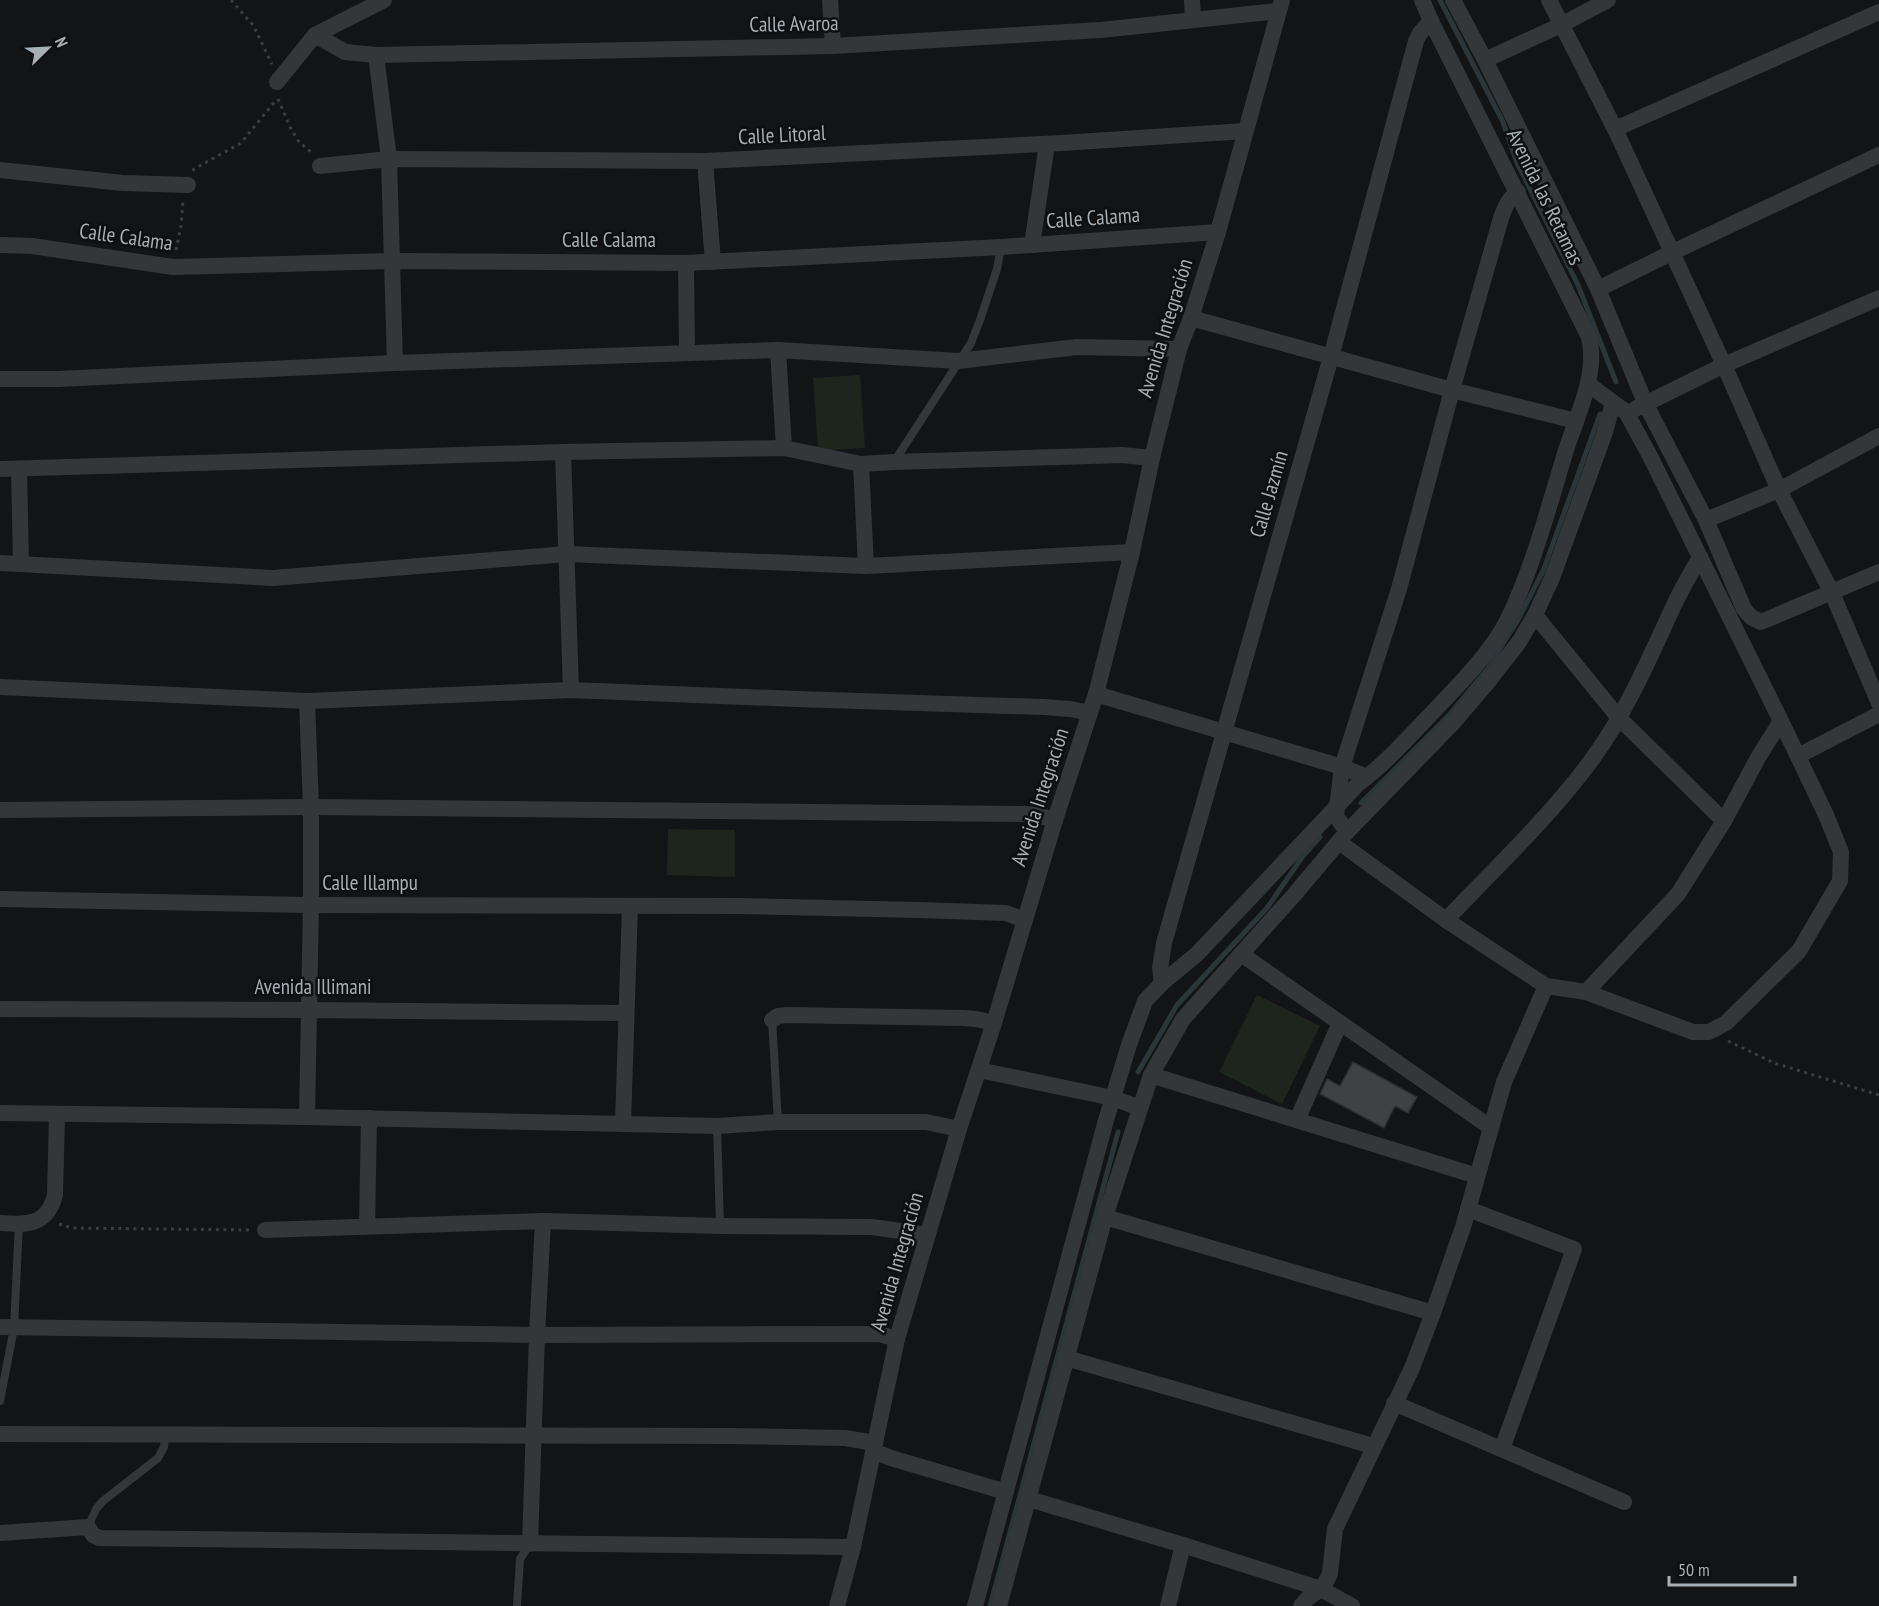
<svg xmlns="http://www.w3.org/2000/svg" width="1879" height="1606" font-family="'PT Sans Narrow',sans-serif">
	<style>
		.green { fill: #1e251d }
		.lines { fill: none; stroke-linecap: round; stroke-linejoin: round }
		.stream { stroke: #2a3639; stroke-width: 5 }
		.building { fill: #3f4245; stroke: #2d2e31; stroke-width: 1.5 }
		.path { stroke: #3a3e41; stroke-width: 3; stroke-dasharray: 3 4.5; stroke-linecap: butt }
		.lane { stroke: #34373a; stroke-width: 8 }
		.street { stroke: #34373a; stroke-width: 16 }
		.labels { text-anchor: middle; stroke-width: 5; stroke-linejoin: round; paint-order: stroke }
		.street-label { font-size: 21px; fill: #a5afb5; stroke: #0e0f10 }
	</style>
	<rect width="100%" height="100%" fill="#131415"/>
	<g class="green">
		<polygon points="860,375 865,448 818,451 813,378"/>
		<polygon points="668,829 735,830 735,877 667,875"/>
		<polygon points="1257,995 1320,1026 1282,1104 1219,1072"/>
	</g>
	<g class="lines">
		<g class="stream">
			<polyline points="1440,0 1503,122 1517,163 1578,285 1616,382"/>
			<polyline points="1361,803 1449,715 1488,668 1518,620 1543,571 1600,414"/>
			<polyline points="1138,1072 1177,1005 1267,908 1303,856 1320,837"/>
			<polyline points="990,1606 1118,1132"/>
		</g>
	</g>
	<polygon class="building" points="1353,1062 1417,1097 1408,1113 1395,1106 1384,1128 1320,1094 1327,1079 1340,1086"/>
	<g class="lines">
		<g class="path">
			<polyline points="231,0 253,25 272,64"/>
			<polyline points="278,99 291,129 299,142 311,152"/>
			<polyline points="193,171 194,169 241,143 277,99"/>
			<polyline points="176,250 181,226 183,200"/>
			<polyline points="1728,1041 1774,1063 1879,1095"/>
			<polyline points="59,1224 72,1228 250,1230"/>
		</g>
		<g class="lane">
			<polyline points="894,462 971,343 980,320 997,269 1001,247"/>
			<polyline points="772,1020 778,1122"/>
			<polyline points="717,1126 720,1226"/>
			<polyline points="0,1401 14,1328 19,1224"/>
			<polyline points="88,1527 96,1509 103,1501 158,1458 164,1447 165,1435"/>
			<polyline points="517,1606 520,1559 530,1544"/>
		</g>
		<g class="street">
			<polyline points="830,0 833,46"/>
			<polyline points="1192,0 1193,20"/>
			<polyline points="1453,0 1485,60 1598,289 1646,405 1706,520 1744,609 1751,617 1761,622 1879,572"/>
			<polyline points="1549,0 1615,129 1724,365 1779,490 1832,593 1879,703"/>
			<polyline points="315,35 345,52 376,55 833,46 1101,30 1278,11"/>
			<polyline points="376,55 389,159 395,363"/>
			<polyline points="1485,60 1561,25 1608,0"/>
			<polyline points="277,82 315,35 384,0"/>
			<polyline points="1615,129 1879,12"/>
			<polyline points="705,161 713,262"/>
			<polyline points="320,166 389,159 705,161 1062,143 1245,131"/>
			<polyline points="0,170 123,183 188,185"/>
			<polyline points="0,245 32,246 173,267 391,261 686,263 1001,247 1218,232"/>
			<polyline points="1032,245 1047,144"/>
			<polyline points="686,263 687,353"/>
			<polyline points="1598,289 1671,253 1879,155"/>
			<polyline points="1191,318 1452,390 1576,421"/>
			<polyline points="778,350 784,448"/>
			<polyline points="0,379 58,379 395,363 778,350 958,361 1077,347 1179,349"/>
			<polyline points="1635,409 1724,365 1879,298"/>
			<polyline points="563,452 571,690"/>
			<polyline points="861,464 866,566"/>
			<polyline points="0,469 563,452 784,448 861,464 894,462 1122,455 1152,458"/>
			<polyline points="19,469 21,563"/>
			<polyline points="1706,520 1779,490 1879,436"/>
			<polyline points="0,563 273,578 566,554 866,566 1132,552"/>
			<polyline points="1535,615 1619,718 1724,821"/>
			<polyline points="0,687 307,701 571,690 797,699 1044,707 1070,709 1090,713"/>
			<polyline points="1096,694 1342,767 1367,777"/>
			<polyline points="307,701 311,807 311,905 307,1117"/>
			<polyline points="1798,756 1879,714"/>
			<polyline points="0,810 311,807 1024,814 1037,815 1055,820"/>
			<path d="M 1347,832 L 1336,816 L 1342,767 L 1399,589 L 1452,390 L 1501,218 C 1505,207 1508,199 1518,192"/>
			<polyline points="1339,842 1446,920 1546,986 1586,992 1693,1032 1709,1032 1726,1023 1799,951 1840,881 1841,852 1826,815 1781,721 1651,458 1626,412 1588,384"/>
			<polyline points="0,899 311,905 740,906 918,910 1006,913 1025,920"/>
			<path d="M 1446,920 C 1496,867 1550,817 1593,758 C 1627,711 1650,657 1674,605 C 1682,588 1691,573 1700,557"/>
			<polyline points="1241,954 1490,1127"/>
			<polyline points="1162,983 1160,968 1164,943 1331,357 1416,41 1420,33 1431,21"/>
			<polyline points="1586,992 1678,894 1724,821 1759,756 1781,721"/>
			<polyline points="0,1009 310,1010 625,1013"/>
			<polyline points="772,1020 778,1016 787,1015 964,1018 976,1019 994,1023"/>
			<polyline points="979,1070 1113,1098 1140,1108"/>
			<polyline points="1151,1075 1477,1176"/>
			<polyline points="0,1113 307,1117 717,1126 778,1122 926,1122 959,1129"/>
			<polyline points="1297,1120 1340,1023"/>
			<polyline points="623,1124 630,906"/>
			<polyline points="1468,1209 1574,1249 1502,1449"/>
			<polyline points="1105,1217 1433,1313"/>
			<path d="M 0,1223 C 27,1225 47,1226 55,1195 L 57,1114"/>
			<polyline points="367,1226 369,1118"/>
			<polyline points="265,1230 543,1221 720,1226 872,1227 927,1235"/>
			<polyline points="0,1327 537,1335 879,1334 897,1339"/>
			<polyline points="1066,1358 1373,1446"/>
			<polyline points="1394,1403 1624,1502"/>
			<polyline points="0,1434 731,1436 845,1438 875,1443"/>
			<polyline points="873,1451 891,1458 1006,1492"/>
			<polyline points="1029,1499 1183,1545 1321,1589 1352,1606"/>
			<polyline points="0,1533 88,1527 93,1535 99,1538 853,1547"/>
			<polyline points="530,1544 537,1335 543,1221"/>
			<polyline points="837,1606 853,1547 897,1339 959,1129 994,1023 1055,820 1096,694 1132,552 1152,458 1179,349 1191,318 1218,232 1282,0"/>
			<path d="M 975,1606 L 1106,1120 L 1129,1045 L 1145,1001 L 1162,983 L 1197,954 L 1358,784 C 1385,764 1407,739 1430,715 C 1456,688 1491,653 1508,619 C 1534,565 1549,505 1567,447 C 1578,414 1598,372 1589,337 L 1431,21 L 1422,0"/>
			<polyline points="999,1606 1105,1217 1151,1075 1183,1019 1294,895 1347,832 1452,724 1487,683 1519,642 1535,615 1552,578 1605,432 1613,403"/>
			<polyline points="1168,1606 1183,1545"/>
			<polyline points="1301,1606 1308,1598 1321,1589 1327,1580 1330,1573 1335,1529 1412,1368 1433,1313 1463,1227 1504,1082 1546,986"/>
		</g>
	</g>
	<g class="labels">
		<g class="street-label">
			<text transform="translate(794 24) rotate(-1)" y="7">Calle Avaroa</text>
			<text transform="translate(782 135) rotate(-3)" y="7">Calle Litoral</text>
			<text transform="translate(1545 197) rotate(64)" y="7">Avenida las Retamas</text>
			<text transform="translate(1093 218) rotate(-4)" y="7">Calle Calama</text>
			<text transform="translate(126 237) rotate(8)" y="7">Calle Calama</text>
			<text x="609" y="247">Calle Calama</text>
			<text transform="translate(1165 328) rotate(-73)" y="7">Avenida Integración</text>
			<text transform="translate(1269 494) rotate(-74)" y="7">Calle Jazmín</text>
			<text transform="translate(1040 797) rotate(-72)" y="7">Avenida Integración</text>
			<text x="370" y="890">Calle Illampu</text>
			<text x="313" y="994">Avenida Illimani</text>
			<text transform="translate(897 1262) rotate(-74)" y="7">Avenida Integración</text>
		</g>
	</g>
	<g transform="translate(48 48) rotate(66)" stroke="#0e0f10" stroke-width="4.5" paint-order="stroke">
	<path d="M0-4.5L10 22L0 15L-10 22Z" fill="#a5afb5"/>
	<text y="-9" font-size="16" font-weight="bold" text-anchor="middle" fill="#a5afb5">N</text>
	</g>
	<path d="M1669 1576v9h126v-9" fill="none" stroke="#a5afb5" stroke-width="3"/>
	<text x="1678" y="1576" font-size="18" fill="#a5afb5" stroke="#0e0f10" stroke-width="4.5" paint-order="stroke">50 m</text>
</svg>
